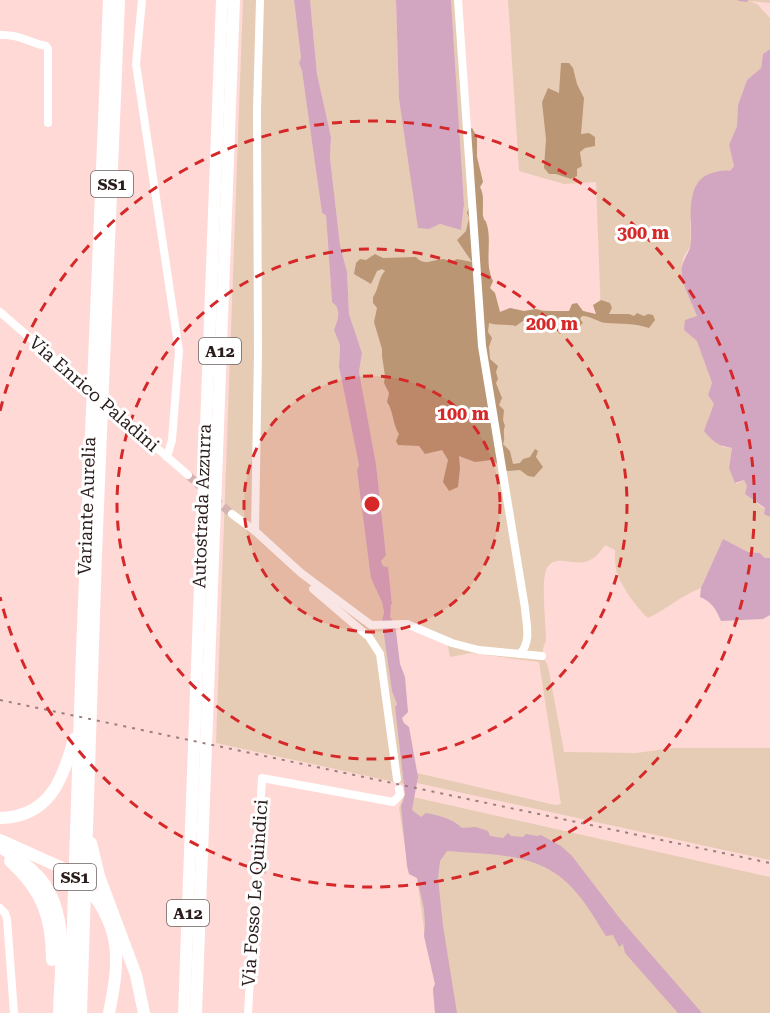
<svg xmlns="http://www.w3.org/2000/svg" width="770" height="1013" font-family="'Roboto Serif',serif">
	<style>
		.green { fill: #e6ccb4 }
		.forest { fill: #ba9674 }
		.water { fill: #d2a5c0 }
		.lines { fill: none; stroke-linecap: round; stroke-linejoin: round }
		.stream { stroke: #d2a5c0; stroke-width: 2 }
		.minor-tunnel { stroke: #d4b3b1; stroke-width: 8; stroke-dasharray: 8 4; stroke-linecap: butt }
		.minor { stroke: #fff; stroke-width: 8 }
		.highway { stroke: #fff; stroke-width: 12 }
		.rail { stroke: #997f7d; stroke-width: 2; stroke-dasharray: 3 6; stroke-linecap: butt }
		.ring { fill: none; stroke: #d62828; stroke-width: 3; stroke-dasharray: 10 8 }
		.labels { text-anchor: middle; stroke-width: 6; stroke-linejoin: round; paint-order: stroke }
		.shield { fill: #fff; stroke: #6a6160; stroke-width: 1.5 }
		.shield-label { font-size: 16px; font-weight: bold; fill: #2a1d1c }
		.street-label { font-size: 18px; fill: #2a1d1c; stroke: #fff }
		.centre { fill: #d62828; stroke: #fff; stroke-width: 3 }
		.ring-label { font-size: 18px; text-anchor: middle; font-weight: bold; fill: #d62828; stroke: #fff; stroke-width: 6; stroke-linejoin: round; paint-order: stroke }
	</style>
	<rect width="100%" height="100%" fill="#ffd9d6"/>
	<g class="green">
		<path d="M 243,0 L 294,0 L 301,58 L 299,63 L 302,70 L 322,213 L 326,214 L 332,302 C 342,310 338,319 334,330 L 340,345 L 339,367 L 359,465 L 357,470 L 365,524 L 384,612 L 382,621 L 397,704 L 395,707 L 404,784 L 216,743 Z"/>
		<path d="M 310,0 L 396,0 L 399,99 L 405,136 L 429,229 L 440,224 L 461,230 L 464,204 L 451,0 L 458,0 L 467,127 L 472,128 L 477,137 L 477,157 L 483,182 L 480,187 C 485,196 482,206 483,216 C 485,224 485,217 487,225 C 492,243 484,263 493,281 L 490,288 L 495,293 L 500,312 L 510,308 L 524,311 L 536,309 L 558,312 L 583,311 L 601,316 L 596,182 L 564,184 L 519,171 L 508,0 L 770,0 L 770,3 L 749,1 L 757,4 L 770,18 L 770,49 L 763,54 L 761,68 L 747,80 L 738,105 L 737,126 L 729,145 L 734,166 L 690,221 L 691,245 L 683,258 L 681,276 L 697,316 L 697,340 L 712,383 L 708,395 L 714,404 L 722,447 L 732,448 L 729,468 L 736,484 L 744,480 L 758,504 L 765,509 L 764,514 L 770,517 L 770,558 L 765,558 L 760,553 L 748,552 L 723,539 L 701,588 C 682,595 667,609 648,618 C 637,608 619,584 616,569 C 615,563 615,556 615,550 L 605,545 C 600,553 594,560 584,562 C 571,565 553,553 546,570 C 541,585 546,624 546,641 C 541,651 542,656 548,666 L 564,752 L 636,753 L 673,748 L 770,748 L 770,860 L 417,783 L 417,773 L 555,805 L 561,804 L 539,662 L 471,653 L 450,657 L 447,641 L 395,623 L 390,617 L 389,613 L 392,603 L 388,567 L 383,566 L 381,561 L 386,554 L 376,464 L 359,372 L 362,353 L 349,314 L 347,272 L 340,245 L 330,158 L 331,137 L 317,74 Z"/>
		<polygon points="404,795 770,877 770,1013 435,1013 433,990 435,984 425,936 417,878 409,873 399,808"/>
	</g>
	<g class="forest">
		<polygon points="561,63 569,63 573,68 577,84 584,98 581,134 589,133 595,137 595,146 585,148 580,152 582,166 577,169 577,176 571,179 556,174 549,174 544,168 546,139 542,102 548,88 559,93"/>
		<path d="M 472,128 L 477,137 L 477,157 L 483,182 L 480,187 C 485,196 482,206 483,216 C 485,224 485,217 487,225 C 492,243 484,263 493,281 L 490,288 L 495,293 L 500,312 L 510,308 L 524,311 L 536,309 L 543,311 L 569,311 L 572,304 L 577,303 L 583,311 L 596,314 L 593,305 L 601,300 L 610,303 L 612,308 L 609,314 L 629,314 L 634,316 L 637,313 L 644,316 L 648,314 L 653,315 L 655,320 L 649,328 C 635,323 620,324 606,323 C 597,322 592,316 582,316 L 580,319 L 583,323 L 578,327 L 561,324 L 546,328 L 533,325 L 533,320 C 525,319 521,322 516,326 C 506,324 498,326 489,323 L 488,332 L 492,338 L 489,347 L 490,359 L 498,366 L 496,372 L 498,379 L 496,383 L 502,398 L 499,405 L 504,410 L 503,420 L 505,426 C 502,433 506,438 503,444 L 510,451 L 513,464 L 520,463 L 523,459 L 530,457 L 535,449 L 538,451 L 536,457 L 543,467 L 534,477 L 528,476 L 520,470 L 507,471 L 492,460 L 475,462 L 459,456 L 460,468 L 458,487 L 449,491 L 443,482 L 448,460 L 442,450 L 425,454 L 419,446 L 398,445 L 396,441 L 399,434 C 392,423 394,412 387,402 L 389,393 L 384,383 L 385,376 L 382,356 L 382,349 L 374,322 L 377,308 L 373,303 L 373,297 C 379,289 378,278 385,271 L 382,269 L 377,271 L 371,284 L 354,274 L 356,263 L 360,259 L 366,260 L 375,254 L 383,258 L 416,257 C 425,267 433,259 444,259 L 451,262 L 457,259 L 472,262 L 457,240 L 466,231 L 469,218 L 467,213 L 475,188 L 473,183 L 469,130 Z"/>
	</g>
	<g class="water">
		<path d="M 294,0 L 310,0 L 317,74 L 331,137 L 330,158 L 340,245 L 347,272 L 349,314 L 362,353 L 359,372 L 376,464 L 386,555 L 381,561 L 383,566 L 388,567 L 392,604 L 391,605 L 390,617 L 395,623 L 400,664 L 405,677 L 408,712 L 402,718 L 404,723 L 409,727 L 418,777 L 412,810 L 421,817 L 426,813 C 441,816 451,818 462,828 L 476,827 L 488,831 L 490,836 L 503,838 L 508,833 L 511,836 L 523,837 L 526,834 L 537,836 L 541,835 L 561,846 L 572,856 L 621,920 L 702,1013 L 678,1013 L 625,953 L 623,944 L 619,947 L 613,935 L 606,936 C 596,921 587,904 575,891 C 542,852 494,855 447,851 L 440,861 L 438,878 L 443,926 L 457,1013 L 435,1013 L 433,989 L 435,984 L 424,936 L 425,924 L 424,909 L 417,878 L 409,874 L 407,866 L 401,807 L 405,795 L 395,707 L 397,704 L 392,691 L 382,621 L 384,612 L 382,602 L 371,578 L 357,470 L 359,465 L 339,367 L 340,345 L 334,330 C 338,319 342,310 332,302 L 326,215 L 322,213 L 302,71 L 299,63 L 301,58 Z"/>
		<polygon points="396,0 451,0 464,204 461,230 440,224 429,229 418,228 399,99"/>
		<path d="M 770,49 L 770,517 L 764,514 L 765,508 L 745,494 L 747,486 L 744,480 L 735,483 L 729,468 L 732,448 C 718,446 712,441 704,431 L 714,404 L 708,395 L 712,383 L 697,341 L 684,330 L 685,320 L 697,316 C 692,303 685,290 682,277 C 679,261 691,253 691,242 C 692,220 684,181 712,173 C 719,171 723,170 730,171 L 734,166 L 729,145 L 737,126 L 738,105 L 747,80 L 761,68 L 763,54 Z"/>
		<path d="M 723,539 L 748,552 L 760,553 L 765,558 L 770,558 L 770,615 L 763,619 L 721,621 C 716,609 712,602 700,597 L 701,588 Z"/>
	</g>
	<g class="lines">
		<polyline class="stream" points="739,0 747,1"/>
		<g class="minor-tunnel">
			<polyline points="188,475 204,490"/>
			<polyline points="214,499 232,514"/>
		</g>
		<g class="minor">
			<polyline points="142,0 136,64 179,351 172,440 167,457"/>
			<path d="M 458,0 L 482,346 L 525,608 C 526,624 532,641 520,654"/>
			<path d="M 0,35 C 19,34 28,42 46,46 L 48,49 L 48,123"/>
			<polyline points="0,312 188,475"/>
			<polyline points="232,514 255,531 301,573 371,625 407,624 452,643 479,650 542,656"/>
			<polyline points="255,531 258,353 257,111 260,0"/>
			<polyline points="313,589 369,637 380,654 397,779"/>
			<polyline points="0,908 5,913 7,919 14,1013"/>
			<polyline points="248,1013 262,778 393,802 400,795 399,789"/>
		</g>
		<g class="highway">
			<path d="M 0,818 C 49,817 63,780 74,739"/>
			<polyline points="0,840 69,871"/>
			<polyline points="91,843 99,876 136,975 144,1013"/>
			<path d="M 0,847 C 13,855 26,863 37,875 C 71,910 60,968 59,1013"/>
			<path d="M 10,861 C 42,890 52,917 52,960"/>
			<path d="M 90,890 C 123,932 119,964 109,1013"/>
			<polyline points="70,1013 82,651 109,0"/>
			<polyline points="81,1013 96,554 119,0"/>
			<polyline points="184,1013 222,0"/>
			<polyline points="196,1013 234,0"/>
		</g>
		<polyline class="rail" points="0,700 770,863"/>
	</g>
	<circle cx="372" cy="504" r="128" fill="#d62828" fill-opacity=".12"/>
	<g class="ring">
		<circle cx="372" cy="504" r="128"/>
		<circle cx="372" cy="504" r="255"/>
		<path d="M0 411A383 383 0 1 1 0 597"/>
	</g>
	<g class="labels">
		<g class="shield">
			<rect x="91" y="171" width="42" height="26" rx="4.5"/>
			<rect x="199" y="338" width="42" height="26" rx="4.5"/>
			<rect x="54" y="864" width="42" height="26" rx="4.5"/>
			<rect x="167" y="900" width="42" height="26" rx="4.5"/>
		</g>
		<g class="shield-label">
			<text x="112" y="190">SS1</text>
			<text x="220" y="357">A12</text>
			<text x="75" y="883">SS1</text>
			<text x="188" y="919">A12</text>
		</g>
		<g class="street-label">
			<text transform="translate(94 394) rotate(41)" y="6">Via Enrico Paladini</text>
			<text transform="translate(87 506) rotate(-88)" y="6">Variante Aurelia</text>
			<text transform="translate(202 506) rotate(-88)" y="6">Autostrada Azzurra</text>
			<text transform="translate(255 893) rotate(-86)" y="6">Via Fosso Le Quindici</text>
		</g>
	</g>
	<circle cx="372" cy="504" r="9" class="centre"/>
	<g class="ring-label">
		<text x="643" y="239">300 m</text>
		<text x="552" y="330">200 m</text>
		<text x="463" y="420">100 m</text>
	</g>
</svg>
